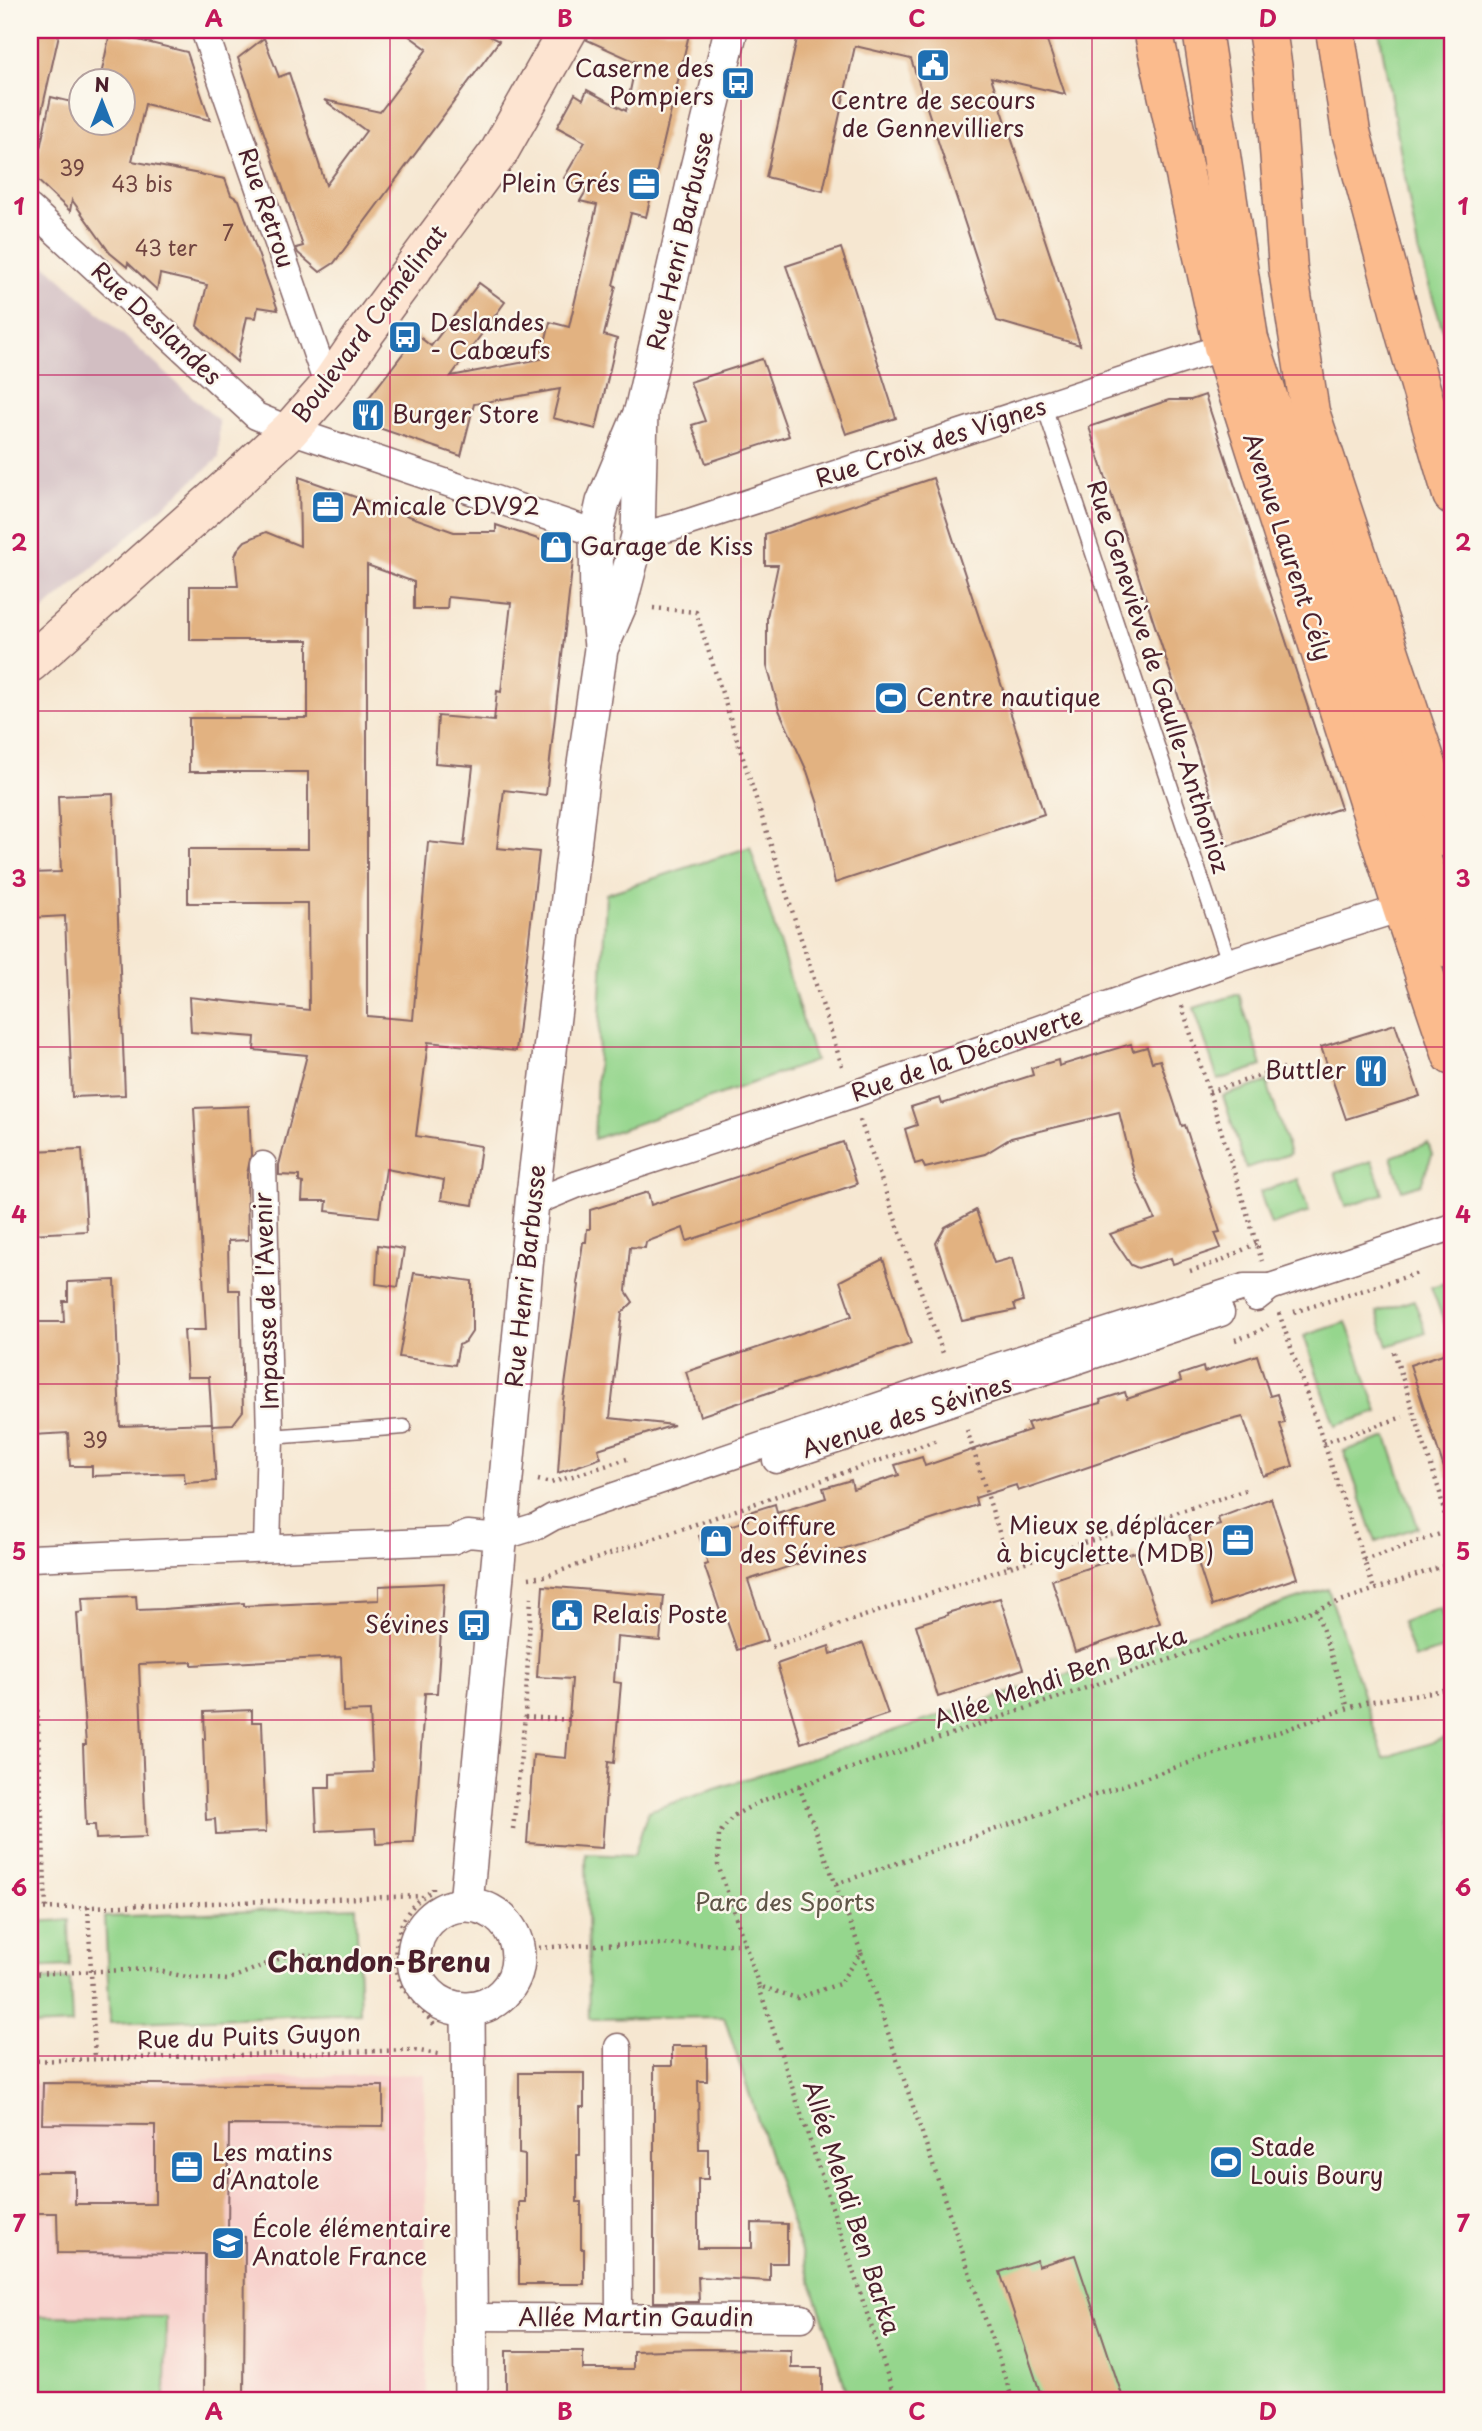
<svg xmlns="http://www.w3.org/2000/svg" width="1482" height="2431" font-family="'Playpen Sans',sans-serif">
	<style>
		.built { fill: #f7d0cb }
		.industrial { fill: #d2bec2 }
		.green { fill: #95d68d; stroke: #707a5c; stroke-width: 2 }
		.building { fill: #e2b281; fill-rule: evenodd }
		.lines { fill: none; stroke-linecap: round; stroke-linejoin: round }
		.service-casing { stroke: #866565; stroke-width: 17 }
		.minor-casing { stroke: #866565; stroke-width: 29 }
		.tertiary-casing { stroke: #866565; stroke-width: 36 }
		.secondary-casing { stroke: #866565; stroke-width: 41 }
		.primary-casing { stroke: #866565; stroke-width: 41 }
		.trunk-casing { stroke: #866565; stroke-width: 41 }
		.path { stroke: #866565; stroke-width: 4.5; stroke-dasharray: 2 5; stroke-linecap: butt }
		.service { stroke: #fff; stroke-width: 14 }
		.minor { stroke: #fff; stroke-width: 26 }
		.tertiary { stroke: #fff; stroke-width: 33 }
		.secondary { stroke: #fde4d1; stroke-width: 38 }
		.primary { stroke: #fbbb8d; stroke-width: 38 }
		.trunk { stroke: #fbbb8d; stroke-width: 38 }
		.grid { fill: none; stroke: #c2185b; stroke-width: 2; stroke-opacity: 0.55 }
		.labels { text-anchor: middle; stroke-width: 5; stroke-linejoin: round; paint-order: stroke }
		.number-label { font-size: 21px; fill: #704440 }
		.poi-label { font-size: 24px; fill: #4a1f2b; stroke: #fbf7ec; text-anchor: start }
		.street-label { font-size: 24px; fill: #4a1f2b; stroke: #fbf7ec }
		.park-label { font-size: 24px; fill: #605648; stroke: #fbf7ec }
		.quarter-label { font-size: 28px; font-weight: bold; fill: #4a1f2b; stroke: #fbf7ec }
		.neatline { fill: none; stroke: #c2185b; stroke-width: 2.5 }
		.grid-label { font-size: 23px; text-anchor: middle; font-weight: bold; fill: #c2185b }
	</style>
	<rect width="100%" height="100%" fill="#fbf7ec"/>
	<filter id="ink" filterUnits="userSpaceOnUse"><feTurbulence type="fractalNoise" baseFrequency=".0143" numOctaves="2"/><feDisplacementMap in="SourceGraphic" scale="14" xChannelSelector="R" yChannelSelector="G"/><feConvolveMatrix kernelMatrix="1 2 1 2 8 2 1 2 1" color-interpolation-filters="sRGB"/></filter>
	<filter id="wash" filterUnits="userSpaceOnUse"><feTurbulence type="fractalNoise" baseFrequency=".00686" numOctaves="4" result="noise"/><feDisplacementMap in="SourceGraphic" scale="28" xChannelSelector="R" yChannelSelector="G"/><feGaussianBlur stdDeviation="1.57" result="paint"/><feColorMatrix in="noise" values="0 0 0 0 0 0 0 0 0 0 0 0 0 0 0 0 0 1.4 0 .05"/><feComposite in="paint" operator="in"/></filter>
	<g filter="url(#wash)">
		<rect width="100%" height="100%" fill="#f6e7d1"/>
		<polygon class="built" points="424,2074 427,2401 30,2401 30,2084"/>
		<polygon class="industrial" points="30,251 219,421 219,458 30,622"/>
		<g class="green">
			<polygon points="1379,30 1452,30 1452,359 1418,250"/>
			<polygon points="750,847 815,1061 594,1139 606,894"/>
			<polygon points="1239,994 1262,1066 1218,1080 1194,1008"/>
			<polygon points="1267,1082 1290,1154 1246,1168 1223,1096"/>
			<polygon points="1428,1143 1432,1155 1421,1184 1402,1190 1391,1157"/>
			<polygon points="1372,1161 1383,1194 1346,1206 1335,1173"/>
			<polygon points="1298,1179 1309,1212 1271,1225 1260,1192"/>
			<polygon points="1444,1283 1452,1287 1452,1327 1447,1329 1431,1287"/>
			<polygon points="1414,1300 1426,1333 1388,1346 1377,1312"/>
			<polygon points="1346,1322 1378,1412 1335,1426 1304,1336"/>
			<polygon points="1387,1437 1418,1527 1376,1542 1344,1451"/>
			<polygon points="1328,1589 1384,1758 1451,1736 1452,1739 1452,2401 850,2401 724,2017 589,2019 586,1854 634,1856 648,1811"/>
			<polygon points="1440,1608 1452,1647 1414,1658 1402,1622"/>
			<polygon points="356,1907 360,2013 110,2023 105,1917"/>
			<polygon points="69,1920 70,1966 30,1968 30,1922"/>
			<polygon points="70,1979 72,2024 30,2026 30,1980"/>
			<polygon points="30,2316 166,2317 165,2401 30,2401"/>
		</g>
		<g id="blocks">
			<g class="building">
				<polygon points="30,30 60,30 40,119 30,118"/>
				<polygon points="401,30 478,30 499,41 334,263 320,272 298,253 296,248 303,246 238,58 264,38 279,77 289,73 326,185 366,131 324,100 380,112 427,49"/>
				<polygon points="590,30 690,30 646,217 631,213 613,285 616,286 604,335 617,339 596,429 553,418 560,389 474,404 461,456 370,425 364,404 388,373 417,335 431,346 479,283 505,302 451,376 541,359 550,322 569,327 597,205 580,201 586,191 564,178 585,142 557,127 575,94 583,99 587,90 626,111 636,62 587,40"/>
				<polygon points="799,30 993,30 1047,41 1065,94 991,77 1080,345 997,321 911,59 855,46 823,191 766,177"/>
				<polygon points="110,33 187,52 210,120 145,104 132,161 225,179 231,195 239,200 278,310 258,307 256,318 247,317 237,362 197,326 207,285 160,274 157,290 128,263 127,267 110,253 72,200 70,211 34,177 51,97 80,104 80,122 122,122 122,80 100,80"/>
				<polygon points="841,248 896,418 846,434 786,266"/>
				<polygon points="762,359 789,436 706,463 692,425 705,421 690,382"/>
				<polygon points="1205,395 1341,808 1228,846 1089,427 1169,400 1191,400"/>
				<path d="M 299,477 L 454,532 L 496,532 L 496,525 L 565,548 L 573,560 L 546,795 L 504,790 L 497,848 L 539,852 L 516,1051 L 428,1042 L 416,1136 L 481,1146 L 473,1205 L 441,1200 L 444,1180 L 386,1169 L 379,1217 L 326,1211 L 327,1201 L 302,1201 L 303,1183 L 299,1182 L 299,1176 L 279,1175 L 279,1165 L 307,1055 L 254,1050 L 255,1037 L 191,1032 L 189,997 L 309,1010 L 308,903 L 188,903 L 188,849 L 308,849 L 308,772 L 189,772 L 189,718 L 308,718 L 308,640 L 190,640 L 190,586 L 238,586 L 235,556 L 238,549 L 245,541 L 266,532 L 300,546 ZM 367,565 L 414,582 L 414,609 L 447,609 L 448,597 L 511,603 L 501,692 L 497,691 L 494,721 L 438,716 L 435,763 L 473,766 L 464,846 L 428,842 L 413,1020 L 367,1016 Z"/>
				<polygon points="933,478 1044,814 835,883 818,804 807,771 779,710 767,665 767,617 778,565 765,565 765,534"/>
				<polygon points="113,794 125,1095 72,1097 65,916 30,918 30,873 61,872 58,796"/>
				<polygon points="1395,1024 1420,1096 1346,1119 1321,1047"/>
				<polygon points="1131,1044 1133,1051 1147,1047 1152,1062 1160,1060 1182,1126 1185,1125 1220,1232 1215,1233 1221,1248 1173,1264 1171,1258 1138,1268 1131,1265 1110,1234 1155,1219 1135,1176 1119,1112 1011,1138 985,1154 925,1168 922,1162 915,1164 905,1129 917,1125 911,1107 940,1098 942,1104 1033,1075 1031,1068 1058,1060 1059,1066"/>
				<polygon points="249,1106 251,1155 247,1174 248,1240 228,1241 229,1290 240,1290 243,1411 233,1424 212,1425 209,1377 187,1377 184,1330 206,1330 194,1108"/>
				<polygon points="843,1142 857,1184 687,1241 683,1228 646,1242 645,1248 630,1247 626,1291 633,1302 622,1313 610,1418 674,1425 598,1449 601,1458 558,1473 563,1400 579,1285 577,1284 583,1242 586,1242 587,1229 590,1229 590,1210 648,1192 651,1205"/>
				<polygon points="82,1149 87,1231 30,1234 30,1151"/>
				<polygon points="976,1210 994,1263 1012,1258 1023,1301 1014,1304 1016,1310 962,1321 936,1243 945,1227"/>
				<polygon points="378,1245 404,1249 398,1287 376,1284"/>
				<polygon points="883,1259 911,1344 700,1416 686,1372 852,1316 840,1281"/>
				<polygon points="414,1273 472,1281 472,1332 466,1341 459,1345 455,1365 399,1357"/>
				<polygon points="115,1280 120,1426 212,1423 216,1481 185,1483 184,1473 92,1476 92,1466 70,1466 68,1433 33,1435 30,1322 64,1322 63,1301 68,1301 68,1282"/>
				<polygon points="1452,1351 1452,1477 1447,1477 1410,1365"/>
				<polygon points="1257,1355 1270,1396 1277,1394 1285,1423 1280,1424 1293,1466 1263,1476 1243,1417 1211,1425 1018,1491 1016,1485 975,1498 977,1505 748,1580 768,1640 737,1650 723,1610 720,1611 704,1565 708,1564 699,1536 748,1520 746,1513 775,1504 777,1513 826,1498 823,1488 834,1485 851,1480 853,1489 899,1475 895,1465 922,1457 925,1466 1030,1430 1027,1423 1101,1403 1100,1400 1125,1392 1127,1399 1181,1381 1179,1375 1203,1367 1204,1372"/>
				<polygon points="1271,1498 1297,1578 1212,1606 1189,1535 1220,1525 1218,1518"/>
				<polygon points="1135,1552 1160,1623 1075,1652 1052,1580"/>
				<polygon points="444,1583 437,1693 425,1693 414,1842 376,1844 375,1828 317,1831 315,1788 330,1788 330,1774 373,1772 370,1711 343,1712 341,1657 192,1665 192,1662 139,1664 146,1837 96,1839 95,1825 86,1825 83,1745 86,1745 77,1613 83,1612 82,1598 136,1596 137,1610 163,1609 244,1603 244,1606 379,1600 379,1586"/>
				<polygon points="543,1586 664,1596 660,1641 617,1637 614,1682 621,1683 614,1763 608,1762 602,1848 527,1843 533,1755 566,1758 572,1679 537,1677"/>
				<polygon points="1000,1598 1023,1669 938,1697 916,1625 948,1615 947,1613"/>
				<polygon points="863,1643 888,1714 801,1743 777,1664 829,1646 831,1654"/>
				<polygon points="252,1710 252,1722 262,1722 266,1832 216,1834 215,1819 206,1820 203,1739 205,1739 204,1712"/>
				<polygon points="672,2046 707,2046 707,2081 698,2081 699,2149 708,2149 708,2179 698,2179 698,2248 752,2248 752,2223 787,2224 787,2263 770,2263 770,2281 698,2277 699,2302 654,2302 654,2066 672,2066"/>
				<polygon points="519,2073 584,2073 584,2107 580,2107 580,2155 577,2155 577,2202 581,2202 581,2249 584,2249 584,2284 519,2284 519,2202 525,2202 525,2155 519,2154"/>
				<polygon points="43,2083 383,2086 383,2126 229,2125 228,2236 245,2237 244,2401 204,2401 205,2254 58,2253 57,2213 30,2213 30,2172 75,2172 75,2204 155,2204 155,2125 42,2124"/>
				<polygon points="1075,2255 1124,2401 1043,2401 1000,2272 1037,2260 1038,2266"/>
				<polygon points="699,2349 791,2350 791,2368 822,2368 822,2401 746,2401 746,2396 712,2395 678,2396 678,2401 533,2401 533,2395 506,2395 506,2351 583,2351 583,2369 633,2369 633,2351"/>
			</g>
		</g>
	</g>
	<g filter="url(#ink)">
		<use href="#blocks" fill-opacity="0" stroke="#866565" stroke-width="2"/>
		<g class="lines">
			<g class="service-casing">
				<g id="service">
					<polyline points="1044,406 1229,962"/>
					<polyline points="270,1437 404,1427"/>
				</g>
			</g>
			<g class="minor-casing">
				<g id="minor">
					<polyline points="204,30 328,387"/>
					<polyline points="30,208 256,416 290,430 596,533"/>
					<polyline points="638,536 674,527 1223,347"/>
					<polyline points="263,1165 270,1437 267,1548"/>
					<polyline points="532,1203 578,1184 851,1095 1229,962 1402,908"/>
					<polyline points="1256,1298 1270,1287 1452,1227"/>
					<polyline points="776,1460 1221,1313"/>
					<polyline points="30,1558 452,1541 468,1534 501,1537 537,1526 553,1517 952,1381 1244,1287 1270,1287"/>
					<polyline points="618,2047 619,2317"/>
					<polyline points="470,2317 802,2318"/>
				</g>
			</g>
			<g class="tertiary-casing">
				<g id="tertiary">
					<polyline points="601,646 597,609 596,533 603,502 641,411 693,184 731,30"/>
					<polyline points="466,1904 532,1203 583,771 601,649 620,605 638,536 641,411"/>
					<circle cx="466" cy="1957" r="52"/>
					<polyline points="468,2010 471,2401"/>
				</g>
			</g>
			<g class="secondary-casing">
				<polyline id="secondary" points="30,663 237,479 290,430 328,387 365,333 499,152 568,30"/>
			</g>
			<g class="primary-casing">
				<g id="primary">
					<polyline points="1153,30 1223,347 1402,908 1452,1056"/>
					<polyline points="1335,30 1351,132 1406,337 1452,495"/>
				</g>
			</g>
			<g class="trunk-casing">
				<g id="trunk">
					<polyline points="1202,30 1249,339 1452,950"/>
					<polyline points="1267,30 1273,69 1288,269 1310,412 1452,840"/>
				</g>
			</g>
			<g class="path">
				<polyline points="653,608 696,612 843,1069"/>
				<polyline points="1182,1006 1262,1261"/>
				<polyline points="1209,1092 1284,1068"/>
				<polyline points="860,1120 944,1356"/>
				<polyline points="1190,1271 1218,1262 1257,1243"/>
				<polyline points="1294,1312 1418,1273"/>
				<polyline points="1279,1313 1374,1589"/>
				<polyline points="1235,1340 1258,1332 1268,1325"/>
				<polyline points="1394,1352 1440,1493 1452,1547"/>
				<polyline points="967,1430 1010,1567"/>
				<polyline points="1323,1443 1403,1417"/>
				<polyline points="538,1480 551,1483 627,1459"/>
				<polyline points="1364,1560 1449,1531"/>
				<polyline points="529,1578 546,1576 938,1440"/>
				<polyline points="32,1584 46,1908"/>
				<polyline points="1316,1609 1348,1708"/>
				<polyline points="772,1647 1010,1567 1246,1490"/>
				<polyline points="525,1717 574,1720"/>
				<polyline points="799,1786 1452,1563"/>
				<polygon points="799,1786 861,1952 839,1984 797,1998 759,1986 718,1865 719,1834 733,1816 757,1803"/>
				<polyline points="513,1829 525,1717 531,1596"/>
				<polyline points="836,1884 1366,1702 1452,1689"/>
				<path d="M 433,1888 L 433,1891 C 400,1905 387,1951 401,1984 C 406,1995 427,2015 435,2026"/>
				<polyline points="88,1906 95,2059"/>
				<polyline points="30,1909 421,1896"/>
				<polyline points="518,1949 587,1945 744,1944"/>
				<polyline points="861,1953 1013,2401"/>
				<polyline points="30,1974 150,1969 187,1977 227,1980 286,1956 301,1954 334,1960 372,1960"/>
				<polyline points="759,1987 896,2401"/>
				<polyline points="30,2061 413,2050 438,2054"/>
			</g>
			<use href="#service" class="service"/>
			<use href="#minor" class="minor"/>
			<use href="#tertiary" class="tertiary"/>
			<use href="#secondary" class="secondary"/>
			<use href="#primary" class="primary"/>
			<use href="#trunk" class="trunk"/>
		</g>
	</g>
	<path class="grid" d="M 390,30 L 390,2401M 741,30 L 741,2401M 1092,30 L 1092,2401M 30,375 L 1452,375M 30,711 L 1452,711M 30,1047 L 1452,1047M 30,1384 L 1452,1384M 30,1720 L 1452,1720M 30,2056 L 1452,2056"/>
	<defs>
		<g id="civic-square" transform="scale(1.75)"><rect x="-9" y="-9" width="18" height="18" rx="4" fill="#1f6fb2" stroke="#fbf7ec"/><path d="M-.6-6.5H3V-4.5H.6V-3L4-1V1h2V6H-6V1h2V-1L-.6-3ZM-1.2 2.5V6h2.4V2.5Z" fill="#fff"/></g>
		<g id="bus-square" transform="scale(1.75)"><rect x="-9" y="-9" width="18" height="18" rx="4" fill="#1f6fb2" stroke="#fbf7ec"/><path d="M-5-6H5V4H4V6H2V4H-2V6H-4V4H-5ZM-3.5-4V0h7V-4ZM-3.5 1.2v1.5H-2V1.2ZM2 1.2v1.5H3.5V1.2Z" fill="#fff"/></g>
		<g id="office-square" transform="scale(1.75)"><rect x="-9" y="-9" width="18" height="18" rx="4" fill="#1f6fb2" stroke="#fbf7ec"/><path d="M-6-3h4V-5.5h4V-3h4V5H-6ZM-1-4.5V-3h2v-1.5ZM-6 0V1H6V0Z" fill="#fff"/></g>
		<g id="restaurant-square" transform="scale(1.75)"><rect x="-9" y="-9" width="18" height="18" rx="4" fill="#1f6fb2" stroke="#fbf7ec"/><path d="M-5-6h1v4h1v-4h1v4h1v-4h1v5L-1.5 .5V6h-2V.5L-5-1ZM5-6V6H3V1.5H1.5Q1.5-4 5-6Z" fill="#fff"/></g>
		<g id="shop-square" transform="scale(1.75)"><rect x="-9" y="-9" width="18" height="18" rx="4" fill="#1f6fb2" stroke="#fbf7ec"/><path d="M-5-2.5h2.3a2.7 3.5 0 0 1 5.4 0H5L5.5 6h-11ZM-1.5-2.5h3a1.5 2.3 0 0 0-3 0Z" fill="#fff"/></g>
		<g id="stadium-square" transform="scale(1.75)"><rect x="-9" y="-9" width="18" height="18" rx="4" fill="#1f6fb2" stroke="#fbf7ec"/><path d="M0-5a6.5 5 0 1 0 0 10a6.5 5 0 1 0 0-10ZM-3.5-1.8h7v3.6h-7Z" fill="#fff"/></g>
		<g id="school-square" transform="scale(1.75)"><rect x="-9" y="-9" width="18" height="18" rx="4" fill="#1f6fb2" stroke="#fbf7ec"/><path d="M0-5L7-2L0 1L-7-2ZM-4 1L0 2.5L4 1V4Q0 6-4 4Z" fill="#fff"/></g>
	</defs>
	<g fill-rule="evenodd">
		<use href="#civic-square" x="933" y="65"/>
		<use href="#bus-square" x="738" y="83"/>
		<use href="#office-square" x="644" y="184"/>
		<use href="#bus-square" x="405" y="337"/>
		<use href="#restaurant-square" x="368" y="415"/>
		<use href="#office-square" x="328" y="507"/>
		<use href="#shop-square" x="556" y="547"/>
		<use href="#stadium-square" x="891" y="698"/>
		<use href="#restaurant-square" x="1371" y="1071"/>
		<use href="#office-square" x="1238" y="1540"/>
		<use href="#shop-square" x="716" y="1541"/>
		<use href="#civic-square" x="567" y="1615"/>
		<use href="#bus-square" x="474" y="1625"/>
		<use href="#stadium-square" x="1226" y="2162"/>
		<use href="#office-square" x="187" y="2167"/>
		<use href="#school-square" x="228" y="2243"/>
	</g>
	<g class="labels">
		<g class="number-label">
			<text x="72" y="176">39</text>
			<text x="142" y="192">43 bis</text>
			<text x="228" y="241">7</text>
			<text x="166" y="256">43 ter</text>
			<text x="95" y="1448">39</text>
		</g>
		<g class="poi-label">
			<text x="714" y="77" text-anchor="end">Caserne des<tspan x="714" dy="28">Pompiers</tspan></text>
			<text x="933" y="109" text-anchor="middle">Centre de secours<tspan x="933" dy="28">de Gennevilliers</tspan></text>
			<text x="620" y="192" text-anchor="end">Plein Grés</text>
			<text x="430" y="331">Deslandes<tspan x="430" dy="28">- Cabœufs</tspan></text>
			<text x="392" y="423">Burger Store</text>
			<text x="352" y="515">Amicale CDV92</text>
			<text x="580" y="555">Garage de Kiss</text>
			<text x="916" y="706">Centre nautique</text>
			<text x="1346" y="1079" text-anchor="end">Buttler</text>
			<text x="1214" y="1534" text-anchor="end">Mieux se déplacer<tspan x="1214" dy="28">à bicyclette (MDB)</tspan></text>
			<text x="740" y="1535">Coiffure<tspan x="740" dy="28">des Sévines</tspan></text>
			<text x="592" y="1623">Relais Poste</text>
			<text x="449" y="1633" text-anchor="end">Sévines</text>
			<text x="1250" y="2156">Stade<tspan x="1250" dy="28">Louis Boury</tspan></text>
			<text x="212" y="2161">Les matins<tspan x="212" dy="28">d’Anatole</tspan></text>
			<text x="252" y="2237">École élémentaire<tspan x="252" dy="28">Anatole France</tspan></text>
		</g>
		<g class="street-label">
			<text transform="translate(266 208) rotate(71)" y="8">Rue Retrou</text>
			<text transform="translate(681 241) rotate(-77)" y="8">Rue Henri Barbusse</text>
			<text transform="translate(156 324) rotate(43)" y="8">Rue Deslandes</text>
			<text transform="translate(370 324) rotate(-53)" y="8">Boulevard Camélinat</text>
			<text transform="translate(931 443) rotate(-18)" y="8">Rue Croix des Vignes</text>
			<text transform="translate(1287 547) rotate(72)" y="8">Avenue Laurent Cély</text>
			<text transform="translate(1158 677) rotate(72)" y="8">Rue Geneviève de Gaulle-Anthonioz</text>
			<text transform="translate(967 1055) rotate(-19)" y="8">Rue de la Découverte</text>
			<text transform="translate(526 1276) rotate(-84)" y="8">Rue Henri Barbusse</text>
			<text transform="translate(267 1301) rotate(-92)" y="8">Impasse de l'Avenir</text>
			<text transform="translate(907 1417) rotate(-18)" y="8">Avenue des Sévines</text>
			<text transform="translate(1060 1678) rotate(-19)" y="8">Allée Mehdi Ben Barka</text>
			<text transform="translate(249 2037) rotate(-2)" y="8">Rue du Puits Guyon</text>
			<text transform="translate(851 2208) rotate(72)" y="8">Allée Mehdi Ben Barka</text>
			<text x="636" y="2326">Allée Martin Gaudin</text>
		</g>
		<g class="park-label">
			<text x="785" y="1911">Parc des Sports</text>
		</g>
		<g class="quarter-label">
			<text x="379" y="1972">Chandon-Brenu</text>
		</g>
	</g>
	<rect width="1482" height="2431" fill="none" stroke="#fbf7ec" stroke-width="77"/>
	<g transform="translate(102 102)"><circle r="33" fill="#fbf7ec" stroke="#b4a19f" stroke-width="2"/>
	<path d="M0-5L12 26L0 18L-12 26Z" fill="#1f6fb2"/>
	<text y="-10" font-size="19" font-weight="bold" text-anchor="middle" fill="#4a1f2b">N</text>
	</g>
	<rect x="38" y="38" width="1406" height="2354" class="neatline"/>
	<g class="grid-label">
		<text x="214" y="27">A</text>
		<text x="565" y="27">B</text>
		<text x="917" y="27">C</text>
		<text x="1268" y="27">D</text>
		<text x="19" y="215">1</text>
		<text x="1463" y="215">1</text>
		<text x="19" y="551">2</text>
		<text x="1463" y="551">2</text>
		<text x="19" y="887">3</text>
		<text x="1463" y="887">3</text>
		<text x="19" y="1223">4</text>
		<text x="1463" y="1223">4</text>
		<text x="19" y="1560">5</text>
		<text x="1463" y="1560">5</text>
		<text x="19" y="1896">6</text>
		<text x="1463" y="1896">6</text>
		<text x="19" y="2232">7</text>
		<text x="1463" y="2232">7</text>
		<text x="214" y="2420">A</text>
		<text x="565" y="2420">B</text>
		<text x="917" y="2420">C</text>
		<text x="1268" y="2420">D</text>
	</g>
</svg>
